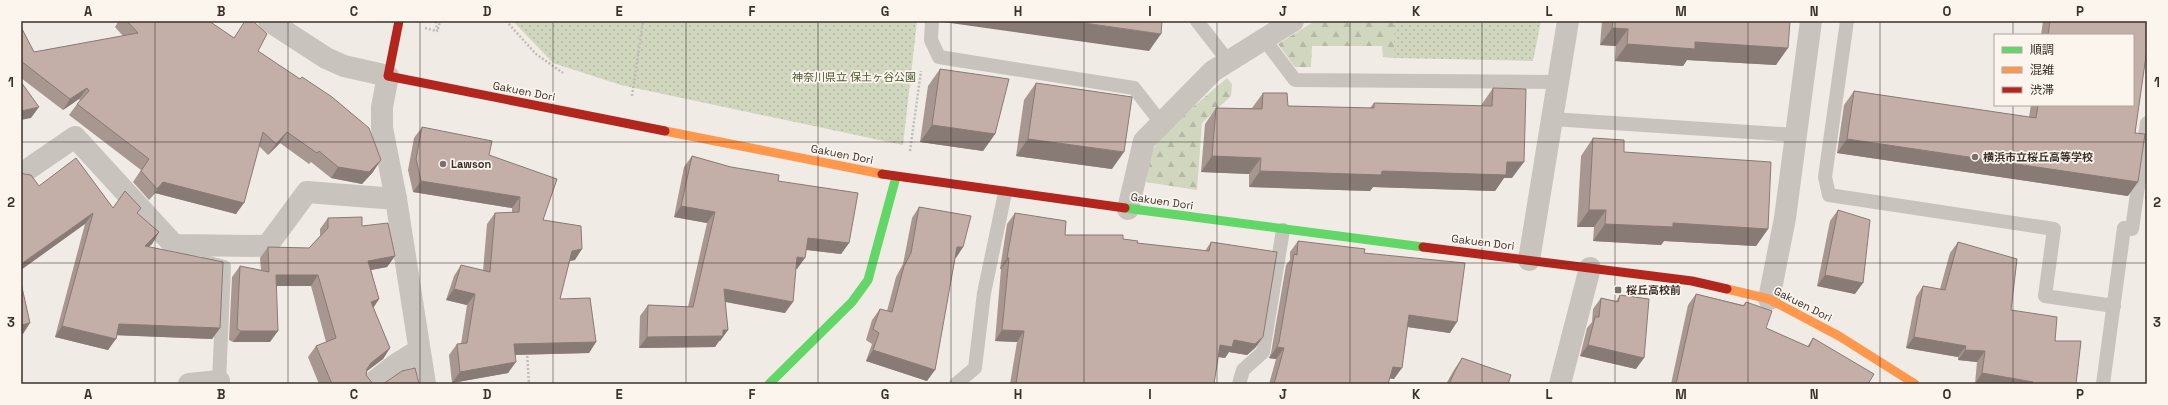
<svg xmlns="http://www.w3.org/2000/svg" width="2168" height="405" font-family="'Space Grotesk','Noto Sans JP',sans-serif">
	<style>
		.forest { fill: url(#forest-firs) }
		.park { fill: url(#park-dots) }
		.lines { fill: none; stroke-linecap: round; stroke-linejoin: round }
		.path { stroke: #c2bbb6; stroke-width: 2.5; stroke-dasharray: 2 2; stroke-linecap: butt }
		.lane { stroke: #c9c3be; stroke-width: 14 }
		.street { stroke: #c9c3be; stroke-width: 22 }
		.fast { stroke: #63d668; stroke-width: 9 }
		.slow { stroke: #ff974d; stroke-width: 9 }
		.jam { stroke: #b3261e; stroke-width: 9 }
		.wall { fill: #a89690 }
		.shaded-wall { fill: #887a75 }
		.building { fill: #c3afa7; stroke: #887a75 }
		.grid { fill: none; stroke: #3b302b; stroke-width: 1; stroke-opacity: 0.55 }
		.poi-dot { fill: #7a716c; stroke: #fbf5ee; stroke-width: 1.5 }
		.labels { text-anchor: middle; stroke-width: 3.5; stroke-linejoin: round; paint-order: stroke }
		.park-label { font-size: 11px; fill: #4a5a2e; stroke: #fbf5ee }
		.street-label { font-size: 11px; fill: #3b302b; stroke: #fbf5ee }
		.poi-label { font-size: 11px; font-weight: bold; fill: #3b302b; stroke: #fbf5ee; text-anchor: start }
		.neatline { fill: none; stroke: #3b302b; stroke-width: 1.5 }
		.grid-label { font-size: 13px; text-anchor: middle; font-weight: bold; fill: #3b302b }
	</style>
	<defs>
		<pattern id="forest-firs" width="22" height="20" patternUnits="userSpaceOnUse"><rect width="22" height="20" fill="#d1d6bf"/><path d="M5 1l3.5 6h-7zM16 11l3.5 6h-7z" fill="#b4b8a4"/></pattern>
		<pattern id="park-dots" width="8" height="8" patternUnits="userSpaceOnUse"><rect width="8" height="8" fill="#d1d6bf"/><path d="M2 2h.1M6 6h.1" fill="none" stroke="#b4b8a4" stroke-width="1.8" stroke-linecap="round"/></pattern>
	</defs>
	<rect width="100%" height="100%" fill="#f0ebe5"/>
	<g class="forest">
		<polygon points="1315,21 1394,21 1394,58 1383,57 1382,46 1312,46 1311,67 1295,67 1278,44"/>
		<polygon points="1227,78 1232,84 1231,96 1202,123 1197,190 1146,182 1149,156 1164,132"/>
	</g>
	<g class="park">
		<polygon points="513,21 917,21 903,145 621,85 553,63"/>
		<polygon points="1394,21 1541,21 1533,61 1394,58"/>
	</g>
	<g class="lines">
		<g class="path">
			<polyline points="506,21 536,54 563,73"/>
			<polyline points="425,28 437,31 436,21"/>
			<polyline points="438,29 440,21"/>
			<polyline points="632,96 643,21"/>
			<polyline points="910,151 921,71"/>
			<polyline points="527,352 529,384"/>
		</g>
		<g class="lane">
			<polyline points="932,21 931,40 939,57 1134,88 1162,124"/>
			<polyline points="1197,21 1228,61"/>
			<polyline points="1847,21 1825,177 1829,195 2054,229 2045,296 2114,306"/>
			<polyline points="1264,39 1295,80 1558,82"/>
			<polyline points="1552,119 1796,135"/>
			<polyline points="205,262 224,267 219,381"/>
			<polyline points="956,384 975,368 984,293 1005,193"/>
			<polyline points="1239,384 1243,370 1263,352 1283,230"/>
			<polyline points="2103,384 2124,228 2132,229 2147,123"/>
		</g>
		<g class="street">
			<polyline points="269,21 326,58 344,66 388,76 382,107 382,128 396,199 425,384"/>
			<polyline points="21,174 75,137 174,245 267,246 307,192 396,199"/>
			<polyline points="1128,209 1144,141 1213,71 1293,21"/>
			<polyline points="1529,260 1568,21"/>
			<polyline points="1769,299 1785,218 1811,21"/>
			<polyline points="189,384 219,381"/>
			<polyline points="371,384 395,365 419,350"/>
			<polyline points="1560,384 1590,268"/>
		</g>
		<g class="fast">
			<polyline points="1125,208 1423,247"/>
			<polyline points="769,384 852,302 868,280 896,177"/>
		</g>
		<g class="slow">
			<polyline points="665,131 882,174"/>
			<polyline points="1727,289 1769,299 1839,336 1915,384"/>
		</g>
		<g class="jam">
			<polyline points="399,21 388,76 665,131"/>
			<polyline points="882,174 1125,208"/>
			<polyline points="1423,247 1692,281 1727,289"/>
		</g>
	</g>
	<g class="wall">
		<polygon points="117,21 209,21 234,38 258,51 373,172 362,184 331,178 311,162 309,164 280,143 268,155 259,146 236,214 155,193 149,200 133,182 141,170 69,115 80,100 79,99 63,110 21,78 21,27 34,52 123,36 115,27 118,22"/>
		<polygon points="1602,21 1790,21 1776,65 1687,60 1683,66 1615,61 1616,46 1600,45"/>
		<polygon points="2043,21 2144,21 2135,133 2128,196 1837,153 1844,105 1854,91 2029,117 2031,105 2133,105 2133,35 2041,35"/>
		<polygon points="940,69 995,134 983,151 920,142 928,86"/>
		<polygon points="1036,83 1112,169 1016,156 1024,100"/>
		<polygon points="1493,88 1512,178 1504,178 1495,191 1373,187 1370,191 1249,187 1249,174 1201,172 1205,124 1216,108 1252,108 1263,93 1288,106 1370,108 1374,103 1482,106 1482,104"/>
		<polygon points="422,127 489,155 543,220 575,260 569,261 560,299 596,342 589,353 515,355 508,373 452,383 449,355 457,344 461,344 467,305 446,300 454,276 461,265 483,271 487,224 495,213 512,213 512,208 413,192 408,170 414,138"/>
		<polygon points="1593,138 1624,152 1768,229 1756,246 1664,241 1661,245 1593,241 1594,227 1577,227 1581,156"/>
		<polygon points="692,156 778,181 849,243 841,254 806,250 797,269 796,268 785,313 725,302 728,330 720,341 719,341 715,347 639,348 640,316 648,305 688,307 707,223 674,217 684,167"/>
		<polygon points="2147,184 2147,199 2145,199"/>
		<polygon points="39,186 113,208 137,214 159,232 152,244 148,247 220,328 212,339 117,335 108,350 55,337 85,224"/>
		<polygon points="919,207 963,247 955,258 927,381 866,361 872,344 866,340 872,320 880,309 887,311 896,277 903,264 912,218"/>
		<polygon points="1838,210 1855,294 1817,286 1830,221"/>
		<polygon points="1015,213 1065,235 1123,239 1137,243 1205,251 1211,242 1263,337 1255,348 1247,355 1229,352 1225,358 1218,357 1214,384 1010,384 1017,342 995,341 1001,269 1000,269 1007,224"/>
		<polygon points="328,218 362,226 395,256 387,267 371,270 379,299 373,307 390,348 383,359 367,371 366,375 373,384 319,384 308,357 316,346 326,342 311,286 276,286 270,342 233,342 229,340 232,277 240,266 261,270 260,258 268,247 309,248 320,236 320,229"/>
		<polygon points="1298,241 1364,253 1450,333 1407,327 1394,379 1390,378 1388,384 1269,384 1276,359 1269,358 1271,353 1286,265 1290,260 1290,252"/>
		<polygon points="1958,242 2011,310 2055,341 2076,384 1975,384 1977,362 1958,360 1958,357 1906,348 1916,297 1923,286 1940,289 1950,253"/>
		<polygon points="1696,294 1743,305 1746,302 1766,328 1807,347 1813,338 1868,384 1671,384 1688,305"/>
		<polygon points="1620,295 1636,369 1580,356 1587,328 1592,322 1593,309 1601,298 1616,301"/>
		<polygon points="1462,358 1508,384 1446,384 1454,370"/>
	</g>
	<g class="shaded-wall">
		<polygon points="944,21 1070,21 1161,34 1149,51 943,22"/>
		<polygon points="1612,28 1628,29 1616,46 1600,45"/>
		<polygon points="1695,42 1788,48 1776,65 1687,60 1683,66 1615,61 1627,44"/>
		<polygon points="87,88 79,99 63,110 70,99"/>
		<polygon points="39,107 31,118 21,120 21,111"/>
		<polygon points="932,125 995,134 983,151 920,142"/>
		<polygon points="287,132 280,143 268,155 276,144"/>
		<polygon points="1028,139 1124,152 1112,169 1016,156"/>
		<polygon points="1847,139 2138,182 2128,196 1837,153"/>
		<polygon points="1212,156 1261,158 1249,174 1201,172"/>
		<polygon points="381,160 373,172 362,184 331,178 338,167"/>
		<polygon points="1507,162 1524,162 1512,178 1504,178 1495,191 1373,187 1370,191 1249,187 1260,171 1382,171"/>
		<polygon points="421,181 520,197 512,208 413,192"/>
		<polygon points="163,182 244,203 236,214 155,193 149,200"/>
		<polygon points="681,206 715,212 707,223 674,217"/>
		<polygon points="1589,210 1606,210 1594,227 1577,227"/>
		<polygon points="93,213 85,224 21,270 21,264"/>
		<polygon points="1673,223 1768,229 1756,246 1664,241 1661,245 1593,241 1605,224"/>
		<polygon points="159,232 152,244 138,257 145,246"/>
		<polygon points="808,238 849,243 841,254 800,249"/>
		<polygon points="957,247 963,247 956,258 950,258"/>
		<polygon points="582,249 575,260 564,262 572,251"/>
		<polygon points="395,256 387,267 360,272 368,261"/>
		<polygon points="797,257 805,258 797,269 790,268"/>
		<polygon points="1007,258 1009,258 1001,269 1000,269"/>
		<polygon points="276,275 318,275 311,286 268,286"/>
		<polygon points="1825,275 1863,283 1855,294 1817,286"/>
		<polygon points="454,289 475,294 467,305 446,300"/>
		<polygon points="724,289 793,302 785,313 716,300"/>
		<polygon points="379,299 372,310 371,302"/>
		<polygon points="1409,315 1457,322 1450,333 1401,326"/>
		<polygon points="30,323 23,334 21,334 21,325"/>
		<polygon points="119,324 220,328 212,339 111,335"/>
		<polygon points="62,326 116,339 108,350 55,337"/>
		<polygon points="723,330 728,330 720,341 719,341 715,347 639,348 647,337"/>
		<polygon points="1002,330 1024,331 1017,342 995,341"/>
		<polygon points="241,331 278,331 270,342 233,342"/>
		<polygon points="1263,337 1255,348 1247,355 1229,352 1225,358 1213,356 1220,345 1234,340"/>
		<polygon points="1914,337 1966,346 1958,357 1906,348"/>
		<polygon points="596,342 589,353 506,355 514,344"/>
		<polygon points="1588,345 1644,358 1636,369 1580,356"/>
		<polygon points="1277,347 1284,348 1276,359 1269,358"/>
		<polygon points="390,348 383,359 363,374 371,363"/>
		<polygon points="873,350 935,370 927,381 866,361"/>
		<polygon points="1965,350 1985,351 1977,362 1958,360"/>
		<polygon points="516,362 508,373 452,383 460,372"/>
		<polygon points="1393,367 1402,368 1394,379 1386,378"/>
		<polygon points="1982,373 2033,382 2032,384 1975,384"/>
	</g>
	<g class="building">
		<polygon points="127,21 209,21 234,38 245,21 253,21 267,34 258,51 300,79 302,77 332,97 369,128 381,160 369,172 338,167 319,151 317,153 287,132 276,144 263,132 244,203 163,182 157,189 141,171 149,159 77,104 89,91 87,88 70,99 21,61 21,27 34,52 138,33"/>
		<polygon points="1070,21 1162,21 1161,34"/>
		<polygon points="1613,21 1790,21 1788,48 1695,42 1695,49 1627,44 1628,29 1612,28"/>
		<polygon points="2050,21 2147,21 2147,49 2135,133 2145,134 2138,182 1847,139 1854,91 2036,118 2038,105 2133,105 2133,35 2048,35"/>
		<polygon points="940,69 1009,79 995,134 932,125"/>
		<polygon points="21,82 39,107 21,111"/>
		<polygon points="1036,83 1132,97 1124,152 1028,139"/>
		<polygon points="1493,88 1526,89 1524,162 1507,162 1506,175 1382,171 1381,175 1260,171 1261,158 1212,156 1216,108 1262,109 1263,93 1287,93 1288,106 1374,108 1374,103 1492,106"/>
		<polygon points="422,127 492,141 489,155 557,179 543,220 581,226 582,249 572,251 560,299 590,298 596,342 514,344 516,362 460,372 457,344 467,343 475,294 454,289 461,265 490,272 495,213 519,212 520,197 421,181 416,159"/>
		<polygon points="1593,138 1624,140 1624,152 1771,162 1768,229 1673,223 1673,227 1605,224 1606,210 1589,210"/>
		<polygon points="692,156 731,167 779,175 778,181 858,193 849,243 808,238 805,258 797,257 793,302 724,289 728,330 723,330 723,336 647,337 648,305 693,307 715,212 681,206"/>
		<polygon points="76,158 113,208 125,191 141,208 137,213 159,232 145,246 223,262 220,328 119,324 116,339 62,326 93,213 21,264 21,172 24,174 31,175 39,186"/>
		<polygon points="919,207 971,216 963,247 957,247 935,370 873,350 879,333 873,329 880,309 892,312 904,266 911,253"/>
		<polygon points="1838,210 1870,220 1863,283 1825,275"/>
		<polygon points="1015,213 1066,221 1065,235 1123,235 1123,239 1138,241 1137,243 1209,251 1211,242 1277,252 1263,337 1255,344 1234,340 1232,347 1220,345 1214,384 1016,384 1024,331 1002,330 1009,258 1007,258"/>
		<polygon points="362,217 362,226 388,223 395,256 368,261 379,299 371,302 390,348 371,363 367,369 366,375 373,384 332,384 316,346 336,338 318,275 276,275 278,331 241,331 237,329 240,266 269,272 268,247 309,248 328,228 328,218"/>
		<polygon points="1298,241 1365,249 1364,253 1465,263 1457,322 1409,315 1402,368 1393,367 1388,384 1274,384 1284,348 1277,347 1279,342 1294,254 1297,255"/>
		<polygon points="1958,242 2017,259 2011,310 2057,317 2055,341 2081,341 2076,384 2033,384 2033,382 1982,373 1985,351 1965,350 1966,346 1914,337 1923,286 1945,290"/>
		<polygon points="21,283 30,323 21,325"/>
		<polygon points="1696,294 1744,306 1746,302 1772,311 1766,328 1809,347 1813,338 1874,374 1868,384 1676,384"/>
		<polygon points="1620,295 1649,299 1644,358 1588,345 1595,317 1599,317 1601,298 1618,302"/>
		<polygon points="1462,358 1511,375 1508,384 1449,384 1454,373"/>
		<polygon points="415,368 419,384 383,384 402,371"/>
	</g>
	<path class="grid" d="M 155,21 L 155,384M 288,21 L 288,384M 420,21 L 420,384M 553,21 L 553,384M 686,21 L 686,384M 818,21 L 818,384M 951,21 L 951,384M 1084,21 L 1084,384M 1217,21 L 1217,384M 1350,21 L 1350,384M 1482,21 L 1482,384M 1615,21 L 1615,384M 1748,21 L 1748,384M 1880,21 L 1880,384M 2013,21 L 2013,35M 2013,105 L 2013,384M 21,142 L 2147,142M 21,263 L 2147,263"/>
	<g class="poi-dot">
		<circle cx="1975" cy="157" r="4"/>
		<circle cx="443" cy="164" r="4"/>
		<rect x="1614" y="286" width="8" height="8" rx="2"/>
	</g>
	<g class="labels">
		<g class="park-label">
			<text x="854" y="81">神奈川県立 保土ヶ谷公園</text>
		</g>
		<g class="street-label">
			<text transform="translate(524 91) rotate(11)" y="4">Gakuen Dori</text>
			<text transform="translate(842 154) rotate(11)" y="4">Gakuen Dori</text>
			<text transform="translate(1162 201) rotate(8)" y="4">Gakuen Dori</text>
			<text transform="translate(1483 242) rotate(7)" y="4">Gakuen Dori</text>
			<text transform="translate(1803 304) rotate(27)" y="4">Gakuen Dori</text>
		</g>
		<g class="poi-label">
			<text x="1983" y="161">横浜市立桜丘高等学校</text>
			<text x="451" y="168">Lawson</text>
			<text x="1626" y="294">桜丘高校前</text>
		</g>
	</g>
	<rect width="2168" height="405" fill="none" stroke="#fbf5ee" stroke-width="44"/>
	<rect x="1994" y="34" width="140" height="72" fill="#fbf5ee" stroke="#aea6a0"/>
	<rect x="2002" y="47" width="20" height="6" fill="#63d668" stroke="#aea6a0"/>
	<text x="2030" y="54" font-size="12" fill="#3b302b">順調</text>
	<rect x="2002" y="67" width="20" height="6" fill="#ff974d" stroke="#aea6a0"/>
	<text x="2030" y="74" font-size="12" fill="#3b302b">混雑</text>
	<rect x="2002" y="87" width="20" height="6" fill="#b3261e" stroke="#aea6a0"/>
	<text x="2030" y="94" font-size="12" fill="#3b302b">渋滞</text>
	<rect x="22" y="22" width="2124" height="361" class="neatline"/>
	<g class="grid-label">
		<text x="88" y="16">A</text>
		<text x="221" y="16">B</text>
		<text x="354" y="16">C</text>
		<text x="487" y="16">D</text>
		<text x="619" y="16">E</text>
		<text x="752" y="16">F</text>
		<text x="885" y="16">G</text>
		<text x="1018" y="16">H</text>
		<text x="1150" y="16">I</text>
		<text x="1283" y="16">J</text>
		<text x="1416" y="16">K</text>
		<text x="1549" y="16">L</text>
		<text x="1681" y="16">M</text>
		<text x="1814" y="16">N</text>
		<text x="1947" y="16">O</text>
		<text x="2080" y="16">P</text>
		<text x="11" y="87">1</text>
		<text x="2157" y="87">1</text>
		<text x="11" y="207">2</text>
		<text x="2157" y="207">2</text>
		<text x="11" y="327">3</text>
		<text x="2157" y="327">3</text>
		<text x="88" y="399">A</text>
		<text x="221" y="399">B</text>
		<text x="354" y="399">C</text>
		<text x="487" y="399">D</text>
		<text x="619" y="399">E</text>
		<text x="752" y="399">F</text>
		<text x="885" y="399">G</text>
		<text x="1018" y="399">H</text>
		<text x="1150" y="399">I</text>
		<text x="1283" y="399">J</text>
		<text x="1416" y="399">K</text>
		<text x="1549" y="399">L</text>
		<text x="1681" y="399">M</text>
		<text x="1814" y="399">N</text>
		<text x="1947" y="399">O</text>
		<text x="2080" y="399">P</text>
	</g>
</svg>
